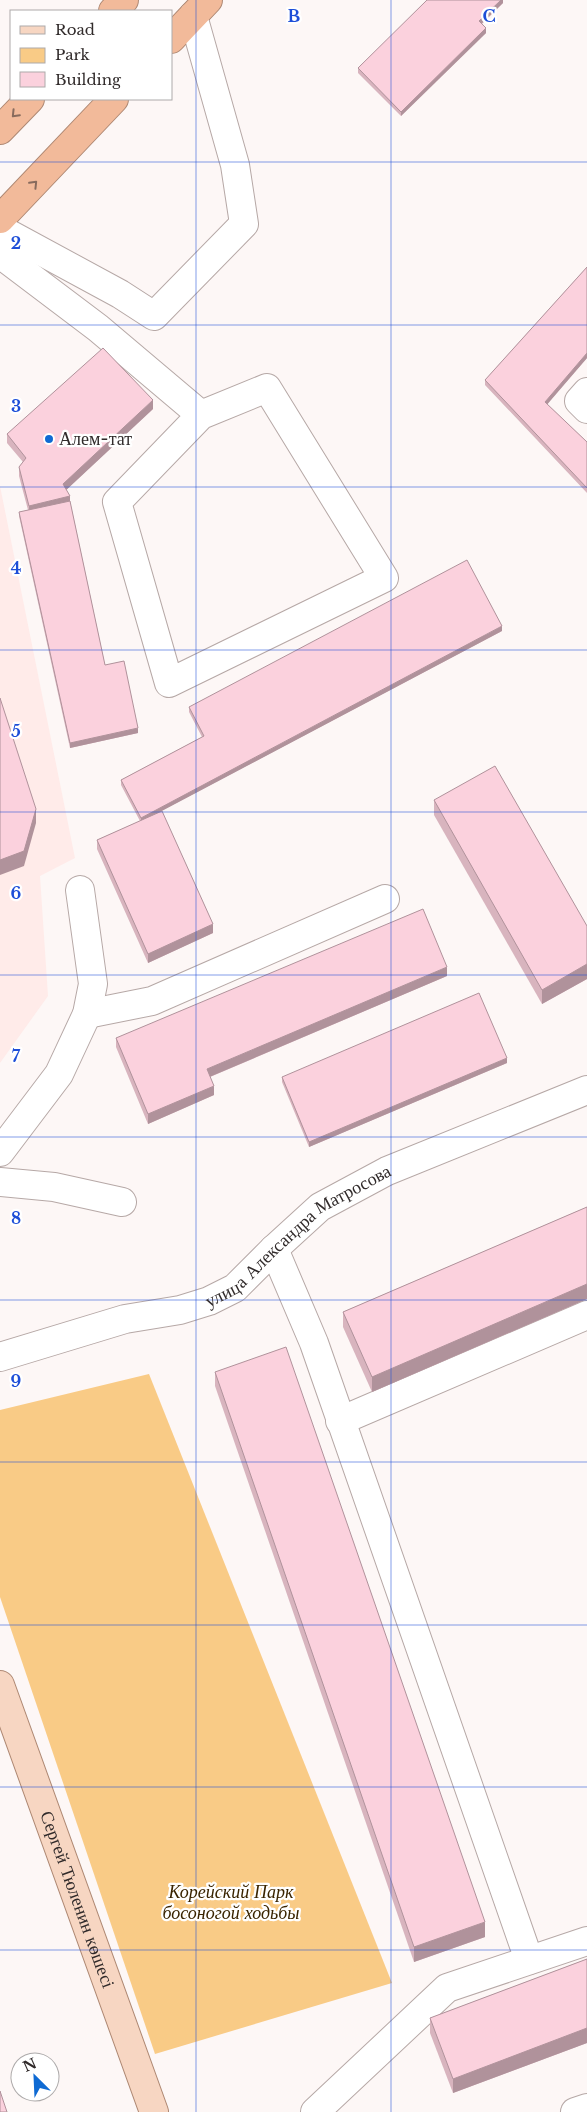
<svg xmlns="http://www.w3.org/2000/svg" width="587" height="2112" font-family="'Libre Baskerville',serif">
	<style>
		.built { fill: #ffebe9 }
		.green { fill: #f9cb86 }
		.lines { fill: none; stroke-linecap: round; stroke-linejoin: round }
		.minor-casing { stroke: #b6a8a6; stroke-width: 30 }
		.major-casing { stroke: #ae8873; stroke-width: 30 }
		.highway-casing { stroke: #ae8873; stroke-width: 30 }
		.minor { stroke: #fff; stroke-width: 28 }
		.major { stroke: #f7d6c2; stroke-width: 28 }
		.highway { stroke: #f2ba9a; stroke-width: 28 }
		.wall { fill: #d8b4be }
		.shaded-wall { fill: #b0929b }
		.building { fill: #fbd1dd; stroke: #b0929b }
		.oneway { stroke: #886b5d }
		.grid { fill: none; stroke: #1d4ed8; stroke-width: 1; stroke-opacity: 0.55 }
		.poi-dot { fill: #0f6ad3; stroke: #fff; stroke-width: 2 }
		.labels { text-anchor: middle; stroke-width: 4.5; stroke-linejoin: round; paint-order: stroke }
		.poi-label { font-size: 18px; fill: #312b2b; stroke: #fff; text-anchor: start }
		.street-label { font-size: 18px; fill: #312b2b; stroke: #fff }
		.park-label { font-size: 18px; font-style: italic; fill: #3a2400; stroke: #fff }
		.grid-label { font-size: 16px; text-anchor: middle; font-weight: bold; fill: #1d4ed8; stroke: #fff; stroke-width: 4.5; stroke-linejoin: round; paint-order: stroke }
	</style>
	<rect width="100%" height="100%" fill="#fdf7f6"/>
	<polygon class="built" points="0,486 75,858 40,876 48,996 0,1063"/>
	<polygon class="green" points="149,1374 392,1983 155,2054 0,1597 0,1410"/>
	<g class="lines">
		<g class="minor-casing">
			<g id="minor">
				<polyline points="0,229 120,294 154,316 244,224 235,165 193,16"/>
				<polyline points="0,254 98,328 201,415 267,388 384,578 169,683 117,502 201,415"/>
				<polyline points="587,392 579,401 587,409"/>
				<polyline points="87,1014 152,1001 385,899"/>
				<polyline points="0,1152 59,1074 87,1014 93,984 80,890"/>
				<polyline points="0,1182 54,1187 122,1202"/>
				<polyline points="274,1249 314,1343 529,1960"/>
				<path id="s1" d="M 0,1357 L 125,1319 L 180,1310 L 209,1301 L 235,1288 L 274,1249 L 320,1207 L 387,1171 L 587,1090"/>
				<polyline points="340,1421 587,1315"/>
				<polyline points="315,2112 447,1988 587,1941"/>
				<polyline points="575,2112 587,2108"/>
			</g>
		</g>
		<g class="major-casing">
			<g id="major">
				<path id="s2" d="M 0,1685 L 154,2112"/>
			</g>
		</g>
		<g class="highway-casing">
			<g id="highway">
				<polyline points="113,11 124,0"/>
				<polyline points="171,39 208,0"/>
				<polyline points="0,130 30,99"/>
				<polyline points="0,219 114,99"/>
			</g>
		</g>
		<use href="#minor" class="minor"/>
		<use href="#major" class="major"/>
		<use href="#highway" class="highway"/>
	</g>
	<g class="wall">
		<polygon points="503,0 503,3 482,24 486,33 401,116 358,73 358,68"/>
		<polygon points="587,267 587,358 547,404 587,442 587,493 485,385 485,380"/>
		<polygon points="153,409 66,490 70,501 105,665 138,733 70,748 19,516 19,512 28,510 19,476 19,467 23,462 7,443 7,434"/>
		<polygon points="502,631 161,811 213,933 148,963 97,849 97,840 140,821 121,785 121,780 202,737 189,712 189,707"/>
		<polygon points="434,800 587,926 587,979 542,1004 434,815"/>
		<polygon points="447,976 210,1077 214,1095 148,1124 116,1047 116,1038"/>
		<polygon points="507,1063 309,1147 282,1082 282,1077"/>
		<polygon points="587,1207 587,1299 372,1392 343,1327 343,1312"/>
		<polygon points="215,1372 485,1937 414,1962 215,1386"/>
		<polygon points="587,1959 587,2043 453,2093 430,2033 430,2018"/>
	</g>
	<g class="shaded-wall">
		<polygon points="501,0 503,0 503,3 479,26 479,21"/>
		<polygon points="486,28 486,33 401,116 401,112"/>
		<polygon points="587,353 587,358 545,407 545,402"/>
		<polygon points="153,400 153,409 63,493 63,484"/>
		<polygon points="70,496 70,506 29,515 29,506"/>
		<polygon points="502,626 502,631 141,822 141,818"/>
		<polygon points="138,728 138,733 70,748 70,743"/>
		<polygon points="36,809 36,823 24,866 0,875 0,860"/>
		<polygon points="213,924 213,933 148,963 148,954"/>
		<polygon points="587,964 587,979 542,1004 542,990"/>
		<polygon points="447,967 447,976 207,1078 207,1069"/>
		<polygon points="507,1058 507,1063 309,1147 309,1142"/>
		<polygon points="214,1086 214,1095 148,1124 148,1114"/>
		<polygon points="587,1284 587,1299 372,1392 372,1377"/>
		<polygon points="485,1922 485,1937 414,1962 414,1947"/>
		<polygon points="587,2028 587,2043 453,2093 453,2079"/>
	</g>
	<g class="building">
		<polygon points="427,0 501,0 479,21 486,28 401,112 358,68"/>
		<polygon points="587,267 587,353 545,402 587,442 587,488 485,380"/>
		<polygon points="103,348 153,400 63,484 70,496 29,506 19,467 26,458 7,434"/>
		<polygon points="70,501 105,665 124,661 138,728 70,743 19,512"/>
		<polygon points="467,560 502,626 141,818 121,780 204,736 189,707"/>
		<polygon points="0,698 36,809 24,851 0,860"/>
		<polygon points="495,766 587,926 587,964 542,990 434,800"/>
		<polygon points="162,811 213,924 148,954 97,840"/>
		<polygon points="423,909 447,967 207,1069 214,1086 148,1114 116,1038"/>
		<polygon points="479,993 507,1058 309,1142 282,1077"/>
		<polygon points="587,1207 587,1284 372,1377 343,1312"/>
		<polygon points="286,1347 485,1922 414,1947 215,1372"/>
		<polygon points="587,1959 587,2028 453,2079 430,2018"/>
		<polygon points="0,2091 7,2112 0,2112"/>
	</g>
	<defs><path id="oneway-chevron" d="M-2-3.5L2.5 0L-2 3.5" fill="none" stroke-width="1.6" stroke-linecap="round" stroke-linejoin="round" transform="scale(1.25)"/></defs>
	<g class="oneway">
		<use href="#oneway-chevron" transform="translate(15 114) rotate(134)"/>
		<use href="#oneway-chevron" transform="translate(34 184) rotate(-46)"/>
	</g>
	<path class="grid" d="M 196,0 L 196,2112M 391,0 L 391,2112M 0,162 L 587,162M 0,325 L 587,325M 0,487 L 587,487M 0,650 L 587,650M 0,812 L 587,812M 0,975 L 587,975M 0,1137 L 587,1137M 0,1300 L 587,1300M 0,1462 L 587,1462M 0,1625 L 587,1625M 0,1787 L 587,1787M 0,1950 L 587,1950"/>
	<circle class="poi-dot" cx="49" cy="439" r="5"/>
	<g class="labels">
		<g class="poi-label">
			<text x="59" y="445">Алем-тат</text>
		</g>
		<g class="street-label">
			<text dy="6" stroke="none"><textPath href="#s1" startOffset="328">улица Александра Матросова</textPath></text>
			<text dy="6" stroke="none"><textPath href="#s2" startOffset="228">Сергей Тюленин көшесі</textPath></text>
		</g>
		<g class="park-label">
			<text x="231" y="1898">Корейский Парк<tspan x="231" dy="21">босоногой ходьбы</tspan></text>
		</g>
	</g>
	<g class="grid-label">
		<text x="294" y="22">B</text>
		<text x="489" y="22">C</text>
		<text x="16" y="249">2</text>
		<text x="16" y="412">3</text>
		<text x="16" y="574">4</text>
		<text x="16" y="737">5</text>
		<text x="16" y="899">6</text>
		<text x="16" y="1062">7</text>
		<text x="16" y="1224">8</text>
		<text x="16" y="1387">9</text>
	</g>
	<rect x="10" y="10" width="162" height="90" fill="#ffffff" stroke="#adaaaa"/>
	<rect x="20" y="26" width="25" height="8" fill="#f7d6c2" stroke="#adaaaa"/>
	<text x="55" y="35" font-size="15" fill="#312b2b">Road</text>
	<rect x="20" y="48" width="25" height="15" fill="#f9cb86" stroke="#adaaaa"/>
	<text x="55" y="60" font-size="15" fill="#312b2b">Park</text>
	<rect x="20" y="72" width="25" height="15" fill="#fbd1dd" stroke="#adaaaa"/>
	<text x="55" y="85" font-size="15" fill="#312b2b">Building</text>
	<g transform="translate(35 2077) rotate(336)"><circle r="24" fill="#ffffff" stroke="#adaaaa"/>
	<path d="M0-4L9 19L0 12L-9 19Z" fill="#0f6ad3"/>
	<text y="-8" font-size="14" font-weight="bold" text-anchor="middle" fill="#312b2b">N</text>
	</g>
</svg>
